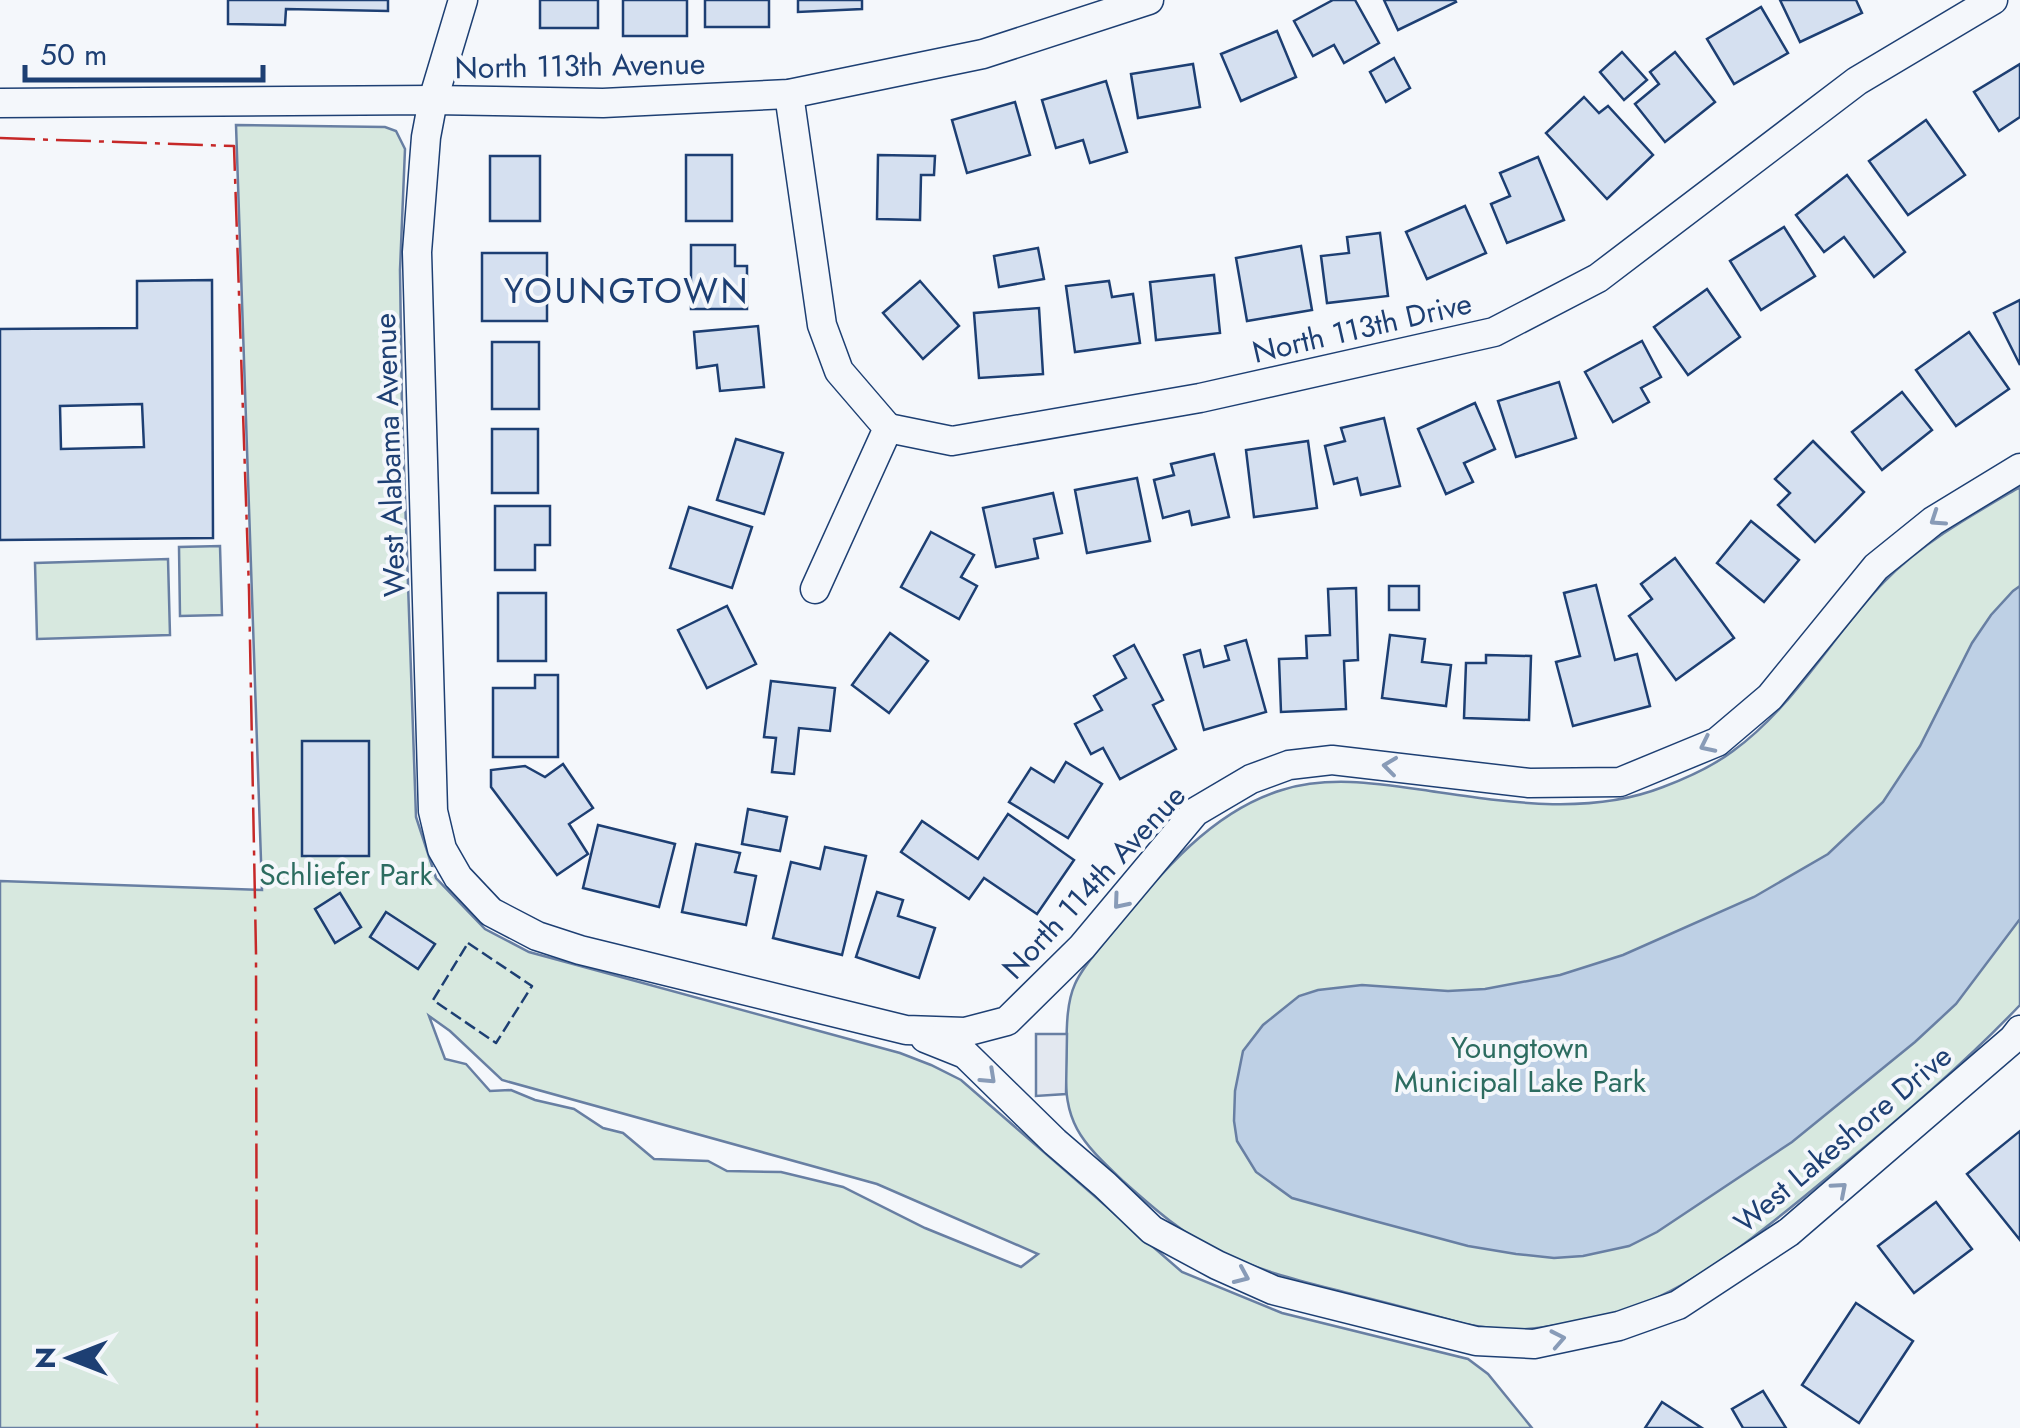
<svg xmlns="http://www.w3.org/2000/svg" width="2020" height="1428" font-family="Jost,sans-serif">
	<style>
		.green { fill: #d7e8df; stroke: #687fa3; stroke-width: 2.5; fill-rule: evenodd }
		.parking { fill: #e3e8f0; stroke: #687fa3; stroke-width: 2.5 }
		.water { fill: #bed0e5; stroke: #687fa3; stroke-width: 2.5 }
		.building { fill: #d5e0f0; stroke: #1d3f73; stroke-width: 2.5; fill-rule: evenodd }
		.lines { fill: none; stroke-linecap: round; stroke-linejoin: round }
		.minor-casing { stroke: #1d3f73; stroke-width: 31 }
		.minor { stroke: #f4f7fb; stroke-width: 28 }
		.fence { stroke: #1d3f73; stroke-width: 2.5; stroke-dasharray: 12 5; stroke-linecap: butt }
		.power { stroke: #c62828; stroke-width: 2.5; stroke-dasharray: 35 8 5 8; stroke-linecap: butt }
		.oneway { stroke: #889bb7 }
		.labels { text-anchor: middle; stroke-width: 8; stroke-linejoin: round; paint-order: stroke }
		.street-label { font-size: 30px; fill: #1d3f73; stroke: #f4f7fb }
		.park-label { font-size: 30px; fill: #2c6c60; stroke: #f4f7fb }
		.quarter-label { font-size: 35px; letter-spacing: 2.5px; fill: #1d3f73; stroke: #f4f7fb }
	</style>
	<rect width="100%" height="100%" fill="#f4f7fb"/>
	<g class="green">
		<path d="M 236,125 L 385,127 L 396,131 L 405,149 L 400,270 L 402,408 L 416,817 L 436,878 L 485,929 L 529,952 L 900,1053 L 931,1065 L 961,1080 L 1182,1272 L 1282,1313 L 1468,1359 L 1488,1374 L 1532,1428 L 0,1428 L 0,881 L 262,890 ZM 429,1016 L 450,1031 L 502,1080 L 877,1184 L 1038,1254 L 1021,1267 L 925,1228 L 843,1187 L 781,1172 L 727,1171 L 708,1161 L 654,1159 L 623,1133 L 603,1128 L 574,1109 L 535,1100 L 511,1090 L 490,1091 L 466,1064 L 445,1059 Z"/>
		<path d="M 2020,487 L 2020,1005 C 1964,1064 1902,1117 1839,1168 C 1775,1220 1696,1291 1616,1313 C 1603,1316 1591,1318 1578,1321 C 1535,1330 1510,1333 1465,1324 C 1429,1314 1392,1304 1355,1295 C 1310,1283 1264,1273 1222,1253 C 1186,1237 1152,1207 1123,1181 C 1080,1140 1063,1124 1066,1061 C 1067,1037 1065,1006 1075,984 C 1083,966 1099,949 1111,934 C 1158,877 1209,812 1282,790 C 1330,775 1381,784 1430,791 C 1506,802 1589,816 1663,787 C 1687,778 1713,766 1733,751 C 1794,707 1832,636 1884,582 C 1923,542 1972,515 2020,487 Z"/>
		<polygon points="220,546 222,615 180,616 179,547"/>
		<polygon points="168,559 170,635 37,639 35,563"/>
	</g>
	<polygon class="parking" points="1036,1034 1067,1034 1066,1094 1036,1096"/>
	<polygon class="water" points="2020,586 2020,919 1956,1004 1915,1042 1792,1142 1657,1232 1629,1246 1583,1256 1554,1258 1516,1254 1468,1246 1367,1219 1292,1198 1256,1172 1237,1141 1234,1121 1235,1091 1243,1051 1263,1025 1299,996 1318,990 1362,985 1448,991 1485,989 1560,975 1623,955 1754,897 1828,854 1883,802 1920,746 1972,643 1991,615 2013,591"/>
	<g class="building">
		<polygon points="228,0 388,0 388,11 286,9 285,25 228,24"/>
		<rect x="540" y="0" width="58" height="28"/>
		<rect x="623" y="0" width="64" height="36"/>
		<rect x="705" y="0" width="64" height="27"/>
		<polygon points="798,0 862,0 862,9 798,12"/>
		<polygon points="1333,0 1355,0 1379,43 1344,63 1334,45 1313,56 1294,21"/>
		<polygon points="1384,0 1455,0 1456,2 1398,30"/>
		<polygon points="1780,0 1856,0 1862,13 1800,42"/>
		<polygon points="1761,7 1788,53 1734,84 1707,39"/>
		<polygon points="1277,31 1296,77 1241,101 1221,54"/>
		<polygon points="1622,52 1647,80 1624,100 1600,72"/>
		<polygon points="1675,52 1715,102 1665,142 1635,104 1659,84 1650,72"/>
		<polygon points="1394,58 1410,88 1386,102 1370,72"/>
		<polygon points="1193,64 1200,107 1138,118 1131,74"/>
		<polygon points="2020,64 2020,117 1999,131 1974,92"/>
		<polygon points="1106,81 1127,152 1090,163 1083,140 1056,148 1042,100"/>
		<polygon points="1584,97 1599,113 1608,106 1653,155 1607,199 1546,133"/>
		<polygon points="1015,102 1030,155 967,173 952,120"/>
		<polygon points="1926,120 1965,175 1908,215 1869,161"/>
		<rect x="686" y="155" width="46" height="66"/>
		<polygon points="878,155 935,156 934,175 921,175 920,220 877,219"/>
		<rect x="490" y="156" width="50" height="65"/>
		<polygon points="1538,157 1564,220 1507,243 1491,204 1510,196 1500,173"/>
		<polygon points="1847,175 1905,252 1874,277 1844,237 1824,252 1796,215"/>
		<polygon points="1465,206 1486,253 1427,279 1406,232"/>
		<polygon points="1784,227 1815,276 1761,310 1730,261"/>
		<polygon points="1380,233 1388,296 1327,303 1321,256 1349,253 1347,237"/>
		<polygon points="691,245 735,245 735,266 747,266 747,309 691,309"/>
		<polygon points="1301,246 1312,310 1247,321 1236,258"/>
		<polygon points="1038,248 1044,279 999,287 994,256"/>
		<rect x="482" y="253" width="65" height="68"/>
		<polygon points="1214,275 1220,333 1156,340 1150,282"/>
		<path d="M 212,280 L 213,538 L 0,540 L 0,329 L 137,328 L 137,281 ZM 142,404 L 144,447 L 61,449 L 60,406 Z"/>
		<polygon points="920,281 959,326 923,359 883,313"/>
		<polygon points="1109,281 1112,297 1133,294 1140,343 1075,352 1066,286"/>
		<polygon points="1707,289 1740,337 1688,375 1654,327"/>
		<polygon points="2020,300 2020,365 1994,313"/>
		<polygon points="1039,308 1043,374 979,378 974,313"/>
		<polygon points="758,326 764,387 720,391 717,365 697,368 694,332"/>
		<polygon points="1969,332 2009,389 1956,426 1916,370"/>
		<polygon points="1642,341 1661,377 1641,388 1649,402 1613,422 1585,372"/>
		<rect x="492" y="342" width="47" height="67"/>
		<polygon points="1559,382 1576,438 1516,457 1498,401"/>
		<polygon points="1902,392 1932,430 1882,470 1852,432"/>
		<polygon points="1475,403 1495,449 1464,463 1473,482 1446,494 1418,429"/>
		<polygon points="1384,418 1400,486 1361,495 1357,478 1334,484 1325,446 1345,441 1341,428"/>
		<rect x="492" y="429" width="46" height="64"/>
		<polygon points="736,439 783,453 764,514 717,500"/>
		<polygon points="1308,441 1317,508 1254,517 1246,450"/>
		<polygon points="1813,441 1864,492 1815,542 1778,505 1790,493 1775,479"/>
		<polygon points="1214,454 1229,517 1192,525 1189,511 1163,518 1154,480 1174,475 1171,464"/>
		<polygon points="1137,478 1150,541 1087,553 1075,490"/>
		<polygon points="1053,493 1062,533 1034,539 1038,558 996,567 983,508"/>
		<polygon points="495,506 550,506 550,545 535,545 535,570 495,570"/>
		<polygon points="689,507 752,527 732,588 670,568"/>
		<polygon points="1751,521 1799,560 1764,602 1717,563"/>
		<polygon points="931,532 974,555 961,577 977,586 959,619 901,587"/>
		<polygon points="1675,558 1734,638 1676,680 1629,616 1652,599 1641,584"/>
		<polygon points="1596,585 1615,660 1637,654 1650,706 1573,726 1556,662 1580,656 1564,593"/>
		<rect x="1389" y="586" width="30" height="24"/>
		<polygon points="1356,588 1358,660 1344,661 1346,709 1281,712 1279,659 1307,658 1306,636 1330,635 1328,589"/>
		<rect x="498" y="593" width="48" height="68"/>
		<polygon points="727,606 756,664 707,688 678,630"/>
		<polygon points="890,633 928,661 889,713 852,685"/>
		<polygon points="1390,635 1425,639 1422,662 1451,665 1446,706 1382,698"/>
		<polygon points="1246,640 1266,712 1204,730 1184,655 1200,650 1204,667 1229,660 1225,646"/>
		<polygon points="1134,645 1163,700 1153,705 1176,749 1120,779 1103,748 1091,754 1075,724 1102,710 1094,696 1126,678 1114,656"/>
		<polygon points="1486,655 1531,656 1529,720 1464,718 1466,663 1486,663"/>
		<polygon points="535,675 558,675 558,757 493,757 493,688 535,688"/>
		<polygon points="771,681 835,688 830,731 799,728 794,774 772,772 776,738 764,737"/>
		<rect x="302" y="741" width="67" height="115"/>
		<polygon points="1066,762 1102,784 1068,838 1009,802 1031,768 1054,782"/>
		<polygon points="563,764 593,808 569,824 588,854 557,875 491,787 491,770 525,766 545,777"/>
		<polygon points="748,809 787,817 780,851 742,844"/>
		<polygon points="1008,814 1074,860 1037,914 984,878 969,899 901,852 922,821 978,859"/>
		<polygon points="598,825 675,844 659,907 583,888"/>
		<polygon points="696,844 740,853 735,872 756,876 746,925 682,912"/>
		<polygon points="825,847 866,856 842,955 773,938 791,862 820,869"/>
		<polygon points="877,892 903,900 898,916 935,928 919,978 856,957"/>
		<polygon points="340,893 361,927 335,943 315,909"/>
		<polygon points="386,912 435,944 418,969 370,937"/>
		<polygon points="2020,1131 2020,1240 1967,1174"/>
		<polygon points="1936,1202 1972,1249 1914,1293 1878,1246"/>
		<polygon points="1856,1303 1913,1341 1859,1423 1802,1385"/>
		<polygon points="1763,1391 1786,1428 1743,1428 1732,1409"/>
		<polygon points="1662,1402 1702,1428 1645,1428"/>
	</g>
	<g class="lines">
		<g class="minor-casing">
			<g id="minor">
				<polyline points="463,0 433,100 426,137 417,252 433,811 442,849 458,877 491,912 537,936 580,950 906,1030 965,1032 1007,1021 1082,947 1195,812 1251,779 1289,765 1332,760 1529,783 1620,782 1717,742 1770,697 1876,567 1933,521 2020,468"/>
				<polyline points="789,94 822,325 839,371 888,428 815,589"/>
				<polyline points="0,103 433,100 603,103 789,94 983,54 1149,0"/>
				<polyline points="888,428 952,441 1200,398 1494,332 1598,278 1857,81 1993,0"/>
				<polyline points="925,1038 965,1054 1055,1142 1105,1185 1152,1230 1217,1265 1273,1290 1476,1341 1534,1344 1619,1326 1678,1305 1789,1232 2013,1039 2020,1030"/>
			</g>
		</g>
		<use href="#minor" class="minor"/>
		<polygon class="fence" points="468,943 532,986 496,1043 433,1000"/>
		<polyline class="power" points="0,138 234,146 249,590 256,953 257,1428"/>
	</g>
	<defs><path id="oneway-chevron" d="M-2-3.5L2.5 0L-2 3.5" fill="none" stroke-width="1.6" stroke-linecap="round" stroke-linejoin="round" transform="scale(2.5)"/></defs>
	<g class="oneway">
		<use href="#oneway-chevron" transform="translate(1937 519) rotate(146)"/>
		<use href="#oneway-chevron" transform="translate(1707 745) rotate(154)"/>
		<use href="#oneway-chevron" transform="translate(1390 766) rotate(-173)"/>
		<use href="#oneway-chevron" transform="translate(1120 902) rotate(130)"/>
		<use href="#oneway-chevron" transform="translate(989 1077) rotate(43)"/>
		<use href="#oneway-chevron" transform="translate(1840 1189) rotate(-41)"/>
		<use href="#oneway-chevron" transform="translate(1242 1276) rotate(24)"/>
		<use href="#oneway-chevron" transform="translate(1558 1339) rotate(-11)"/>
	</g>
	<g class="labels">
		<g class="street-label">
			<text transform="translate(580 66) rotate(-1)" y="10">North 113th Avenue</text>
			<text transform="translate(1362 328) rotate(-13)" y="10">North 113th Drive</text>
			<text transform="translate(390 455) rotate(-92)" y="10">West Alabama Avenue</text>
			<text transform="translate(1094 882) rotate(-47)" y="10">North 114th Avenue</text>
			<text transform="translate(1843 1139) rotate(-40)" y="10">West Lakeshore Drive</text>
		</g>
		<g class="park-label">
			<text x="346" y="885">Schliefer Park</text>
			<text x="1520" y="1058">Youngtown<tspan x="1520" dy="34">Municipal Lake Park</tspan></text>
		</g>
		<g class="quarter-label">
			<text x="627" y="303">YOUNGTOWN</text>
		</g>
	</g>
	<g transform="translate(70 1358) rotate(270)" stroke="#f4f7fb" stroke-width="8" paint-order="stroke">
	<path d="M0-8L18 38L0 25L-18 38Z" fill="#1d3f73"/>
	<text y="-15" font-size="28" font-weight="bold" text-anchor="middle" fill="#1d3f73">N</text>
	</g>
	<path d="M25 65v15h238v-15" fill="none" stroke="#1d3f73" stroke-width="5"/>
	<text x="40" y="65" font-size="30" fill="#1d3f73" stroke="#f4f7fb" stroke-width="8" paint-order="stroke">50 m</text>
</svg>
